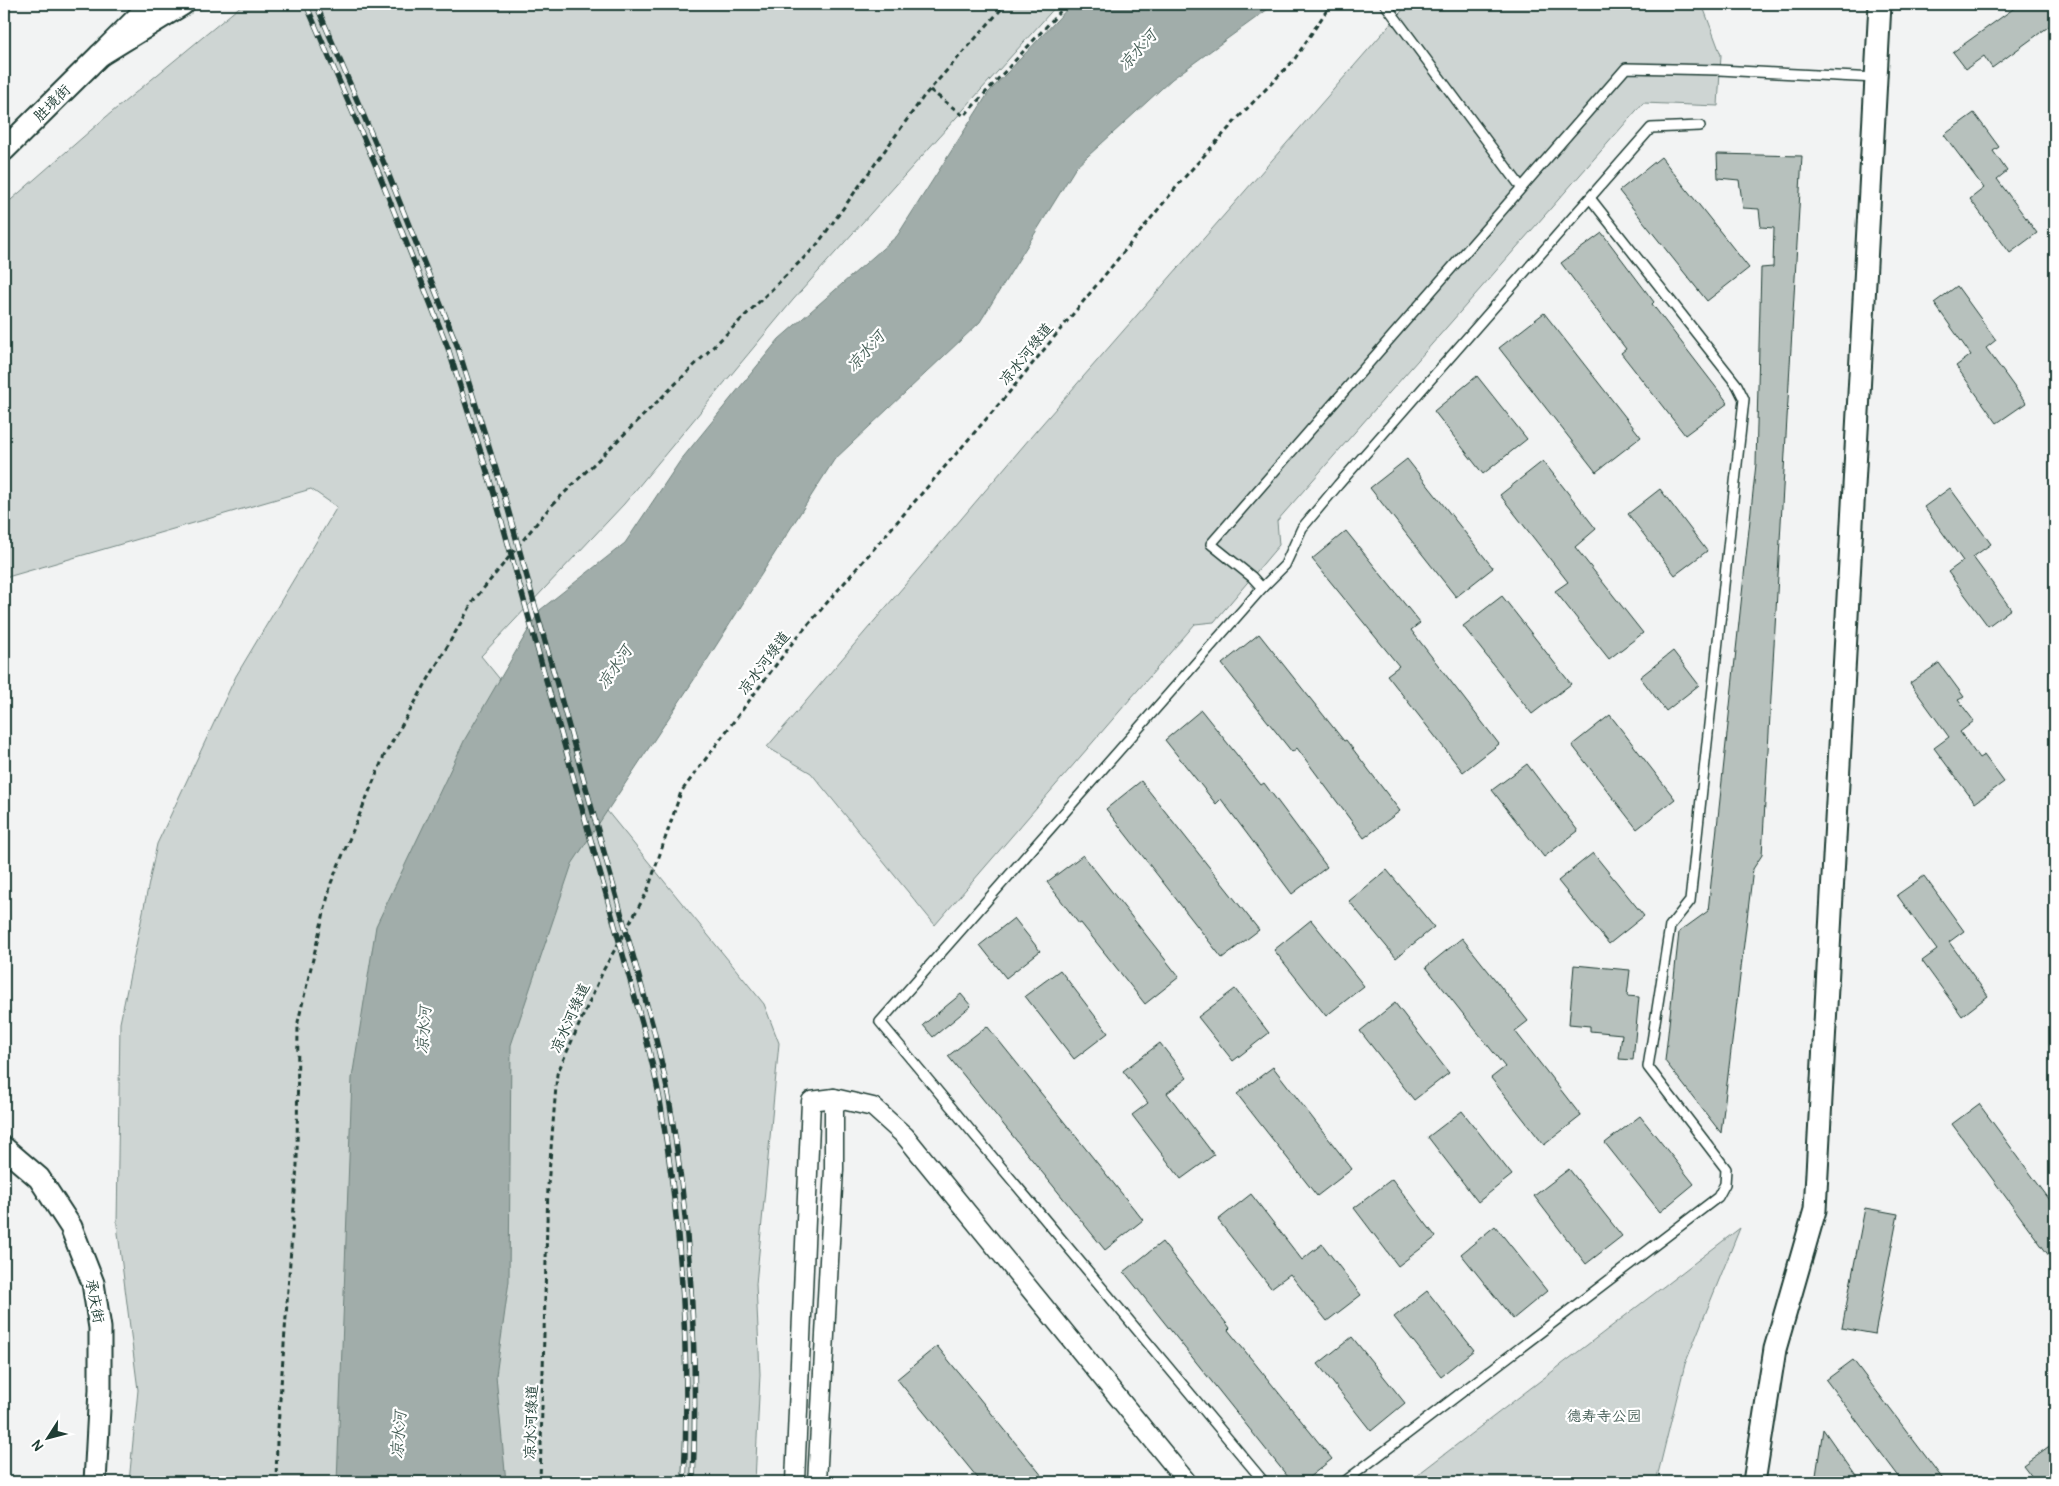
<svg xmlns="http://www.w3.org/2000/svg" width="2059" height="1486" font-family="Pangolin,'LXGW WenKai TC',sans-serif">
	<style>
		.green { fill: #ced5d3; stroke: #768984 }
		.water { fill: #a1adaa; stroke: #6d807b }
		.building { fill: #b7c1bd; stroke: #1f3d34 }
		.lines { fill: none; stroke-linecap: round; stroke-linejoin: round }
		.service-casing { stroke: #1f3d34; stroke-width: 12 }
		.minor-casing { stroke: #1f3d34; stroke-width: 21 }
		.tertiary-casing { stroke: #1f3d34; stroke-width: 25 }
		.path { stroke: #1f3d34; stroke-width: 3; stroke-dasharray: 5 4; stroke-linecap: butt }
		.service { stroke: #fff; stroke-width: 9 }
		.minor { stroke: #fff; stroke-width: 18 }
		.tertiary { stroke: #fff; stroke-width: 21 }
		.rail-casing { stroke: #1f3d34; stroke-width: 5.5 }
		.rail { stroke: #fff; stroke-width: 4; stroke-dasharray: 11; stroke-linecap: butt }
		.labels { text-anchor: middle; stroke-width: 4.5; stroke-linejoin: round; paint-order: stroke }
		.street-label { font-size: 15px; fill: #1f3d34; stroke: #fff }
		.park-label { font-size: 15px; fill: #425b54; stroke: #fff }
		.water-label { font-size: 16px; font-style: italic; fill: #465f57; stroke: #fff }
	</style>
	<rect width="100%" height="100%" fill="#f2f3f3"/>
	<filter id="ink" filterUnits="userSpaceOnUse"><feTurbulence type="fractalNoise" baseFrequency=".02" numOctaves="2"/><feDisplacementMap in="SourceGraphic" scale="10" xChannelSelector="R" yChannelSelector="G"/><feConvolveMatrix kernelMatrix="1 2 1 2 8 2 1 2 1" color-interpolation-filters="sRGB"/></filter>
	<g filter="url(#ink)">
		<g class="green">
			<polygon points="243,4 1058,4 793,300 624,504 481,656 764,1004 779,1043 756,1284 760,1374 755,1482 129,1482 138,1390 117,1225 120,1023 157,844 236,676 337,507 311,489 4,578 4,206 106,117"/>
			<polygon points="1408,4 1702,4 1721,55 1718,106 1643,103 1277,521 1279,545 1214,622 1195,624 935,925 811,773 767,747 1036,431"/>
			<polygon points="1740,1228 1685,1364 1656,1482 1408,1482"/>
		</g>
		<polygon class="water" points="1072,4 1275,4 1172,79 1076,167 980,322 834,460 707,660 572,864 511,1045 509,1281 496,1376 506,1482 337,1482 352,1078 376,926 465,739 540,610 625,543 680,461 779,339 897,236 989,92"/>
		<g class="building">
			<polygon points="2020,4 2055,4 2055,22 1992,68 1984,56 1966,69 1953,52"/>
			<polygon points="1974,113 1999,147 1993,151 2007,171 1997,179 2037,233 2010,253 1970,199 1984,188 1944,135"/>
			<polygon points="1717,154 1802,156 1762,855 1753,869 1721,1133 1665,1061 1679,932 1708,911 1756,464 1761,268 1773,267 1774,228 1761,227 1759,209 1743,208 1739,180 1718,178"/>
			<polygon points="1661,157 1749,268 1707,301 1619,191"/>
			<polygon points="1602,233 1654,302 1652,304 1728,403 1685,435 1621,353 1626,349 1561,263"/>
			<polygon points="1957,286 1996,340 1986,348 2026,403 1997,423 1956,366 1971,355 1934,303"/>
			<polygon points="1544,313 1641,437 1596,472 1499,348"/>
			<polygon points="1477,376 1527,439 1483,474 1434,411"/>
			<polygon points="1407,459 1493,568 1456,597 1370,488"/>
			<polygon points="1543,461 1596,529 1575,547 1643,633 1609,659 1555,591 1568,582 1500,495"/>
			<polygon points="1950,488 1991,544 1973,557 2011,609 1988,626 1948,572 1963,561 1924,507"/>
			<polygon points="1660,489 1707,551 1675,575 1628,514"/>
			<polygon points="1346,531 1420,623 1411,630 1499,744 1463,772 1387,675 1399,666 1312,559"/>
			<polygon points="1502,596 1571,684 1532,714 1463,626"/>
			<polygon points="1259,634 1344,741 1346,740 1400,811 1364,838 1297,748 1292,752 1222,664"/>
			<polygon points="1673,651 1699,685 1666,711 1640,677"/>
			<polygon points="1939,663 1964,697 1958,700 1974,721 1960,732 1979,758 1984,755 2004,782 1975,803 1934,748 1949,737 1910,683"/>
			<polygon points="1201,710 1261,785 1264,783 1327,867 1292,894 1221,799 1216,804 1165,740"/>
			<polygon points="1610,715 1675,799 1637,829 1572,745"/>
			<polygon points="1527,764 1578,831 1544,857 1492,790"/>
			<polygon points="1141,781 1259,930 1222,958 1106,809"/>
			<polygon points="1593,853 1644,916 1609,944 1558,881"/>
			<polygon points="1083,855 1179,977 1145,1004 1081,923 1079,924 1047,882"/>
			<polygon points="1387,870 1434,927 1396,958 1349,901"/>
			<polygon points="1924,876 1964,931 1949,942 1988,996 1962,1016 1922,961 1937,950 1897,895"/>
			<polygon points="1014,918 1040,951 1006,978 980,945"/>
			<polygon points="1311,920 1364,986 1326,1016 1274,950"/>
			<polygon points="1462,938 1528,1021 1515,1031 1581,1116 1544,1145 1491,1078 1505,1067 1426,967"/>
			<polygon points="1574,965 1630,970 1627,996 1639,997 1633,1060 1619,1059 1622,1034 1590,1031 1590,1026 1569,1024"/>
			<polygon points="1060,970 1108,1033 1074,1059 1025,996"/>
			<polygon points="1235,989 1269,1033 1233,1061 1198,1017"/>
			<polygon points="961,994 971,1006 933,1037 923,1025"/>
			<polygon points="1395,1003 1449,1073 1414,1100 1360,1031"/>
			<polygon points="987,1026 1143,1220 1105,1250 948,1056"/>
			<polygon points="1160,1043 1187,1078 1167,1093 1214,1155 1181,1179 1132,1115 1148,1103 1123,1071"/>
			<polygon points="1273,1067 1352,1169 1317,1196 1237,1094"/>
			<polygon points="1979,1104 2055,1207 2055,1264 1952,1124"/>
			<polygon points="1462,1111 1512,1175 1478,1202 1428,1137"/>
			<polygon points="1640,1116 1694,1184 1660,1212 1605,1143"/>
			<polygon points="1569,1169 1622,1236 1586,1264 1534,1196"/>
			<polygon points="1392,1179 1436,1237 1398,1266 1354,1208"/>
			<polygon points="1251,1194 1302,1260 1322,1244 1361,1295 1327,1321 1290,1274 1271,1288 1218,1220"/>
			<polygon points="1865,1208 1898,1214 1875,1334 1842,1328"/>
			<polygon points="1495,1226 1547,1291 1513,1319 1461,1254"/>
			<polygon points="1162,1242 1230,1328 1228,1330 1332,1459 1303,1482 1292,1482 1124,1272"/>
			<polygon points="1427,1291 1474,1350 1441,1376 1394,1317"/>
			<polygon points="1352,1337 1405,1403 1371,1431 1318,1364"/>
			<polygon points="937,1346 1047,1482 981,1482 897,1379"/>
			<polygon points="1853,1360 1945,1482 1903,1482 1826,1380"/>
			<polygon points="1823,1429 1860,1482 1815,1482"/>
			<polygon points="2055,1442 2055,1482 2036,1482 2023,1465"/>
		</g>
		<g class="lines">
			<g class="service-casing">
				<g id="service">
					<polyline points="1385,4 1521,187"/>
					<polyline points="1262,588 1285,565 1302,528 1338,485 1651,128 1700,126"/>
					<polyline points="1264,1482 880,1022 1262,588 1252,577 1211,544 1626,68 1719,70 1876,78"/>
					<polyline points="1344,1482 1718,1197 1725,1184 1726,1169 1648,1067 1670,926 1690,901 1744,399 1737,385 1590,198"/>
				</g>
			</g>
			<g class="minor-casing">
				<g id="minor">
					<polyline points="795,1482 811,1101 834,1098 873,1107 905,1136 1187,1482"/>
					<polyline points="817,1482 834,1169 834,1098"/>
				</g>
			</g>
			<g class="tertiary-casing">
				<g id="tertiary">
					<polyline points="151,4 100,55 183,4"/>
					<polyline points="4,150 100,55"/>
					<polyline points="4,1148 39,1178 71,1227 93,1283 100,1328 100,1390 95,1482"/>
					<polyline points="1754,1482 1775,1349 1815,1210 1880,4"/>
				</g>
			</g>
			<g class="path">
				<polyline points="930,90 964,116 1067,4"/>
				<polyline points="276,1482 277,1441 297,1165 298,1022 331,883 384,756 474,600 550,507 816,246 924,96 1006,4"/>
				<polyline points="540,1482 548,1186 557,1074 604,969 647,892 681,792 793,642 1007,395 1183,179 1237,119 1294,60 1331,4"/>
			</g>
			<use href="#service" class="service"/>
			<use href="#minor" class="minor"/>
			<use href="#tertiary" class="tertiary"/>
			<g class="rail-casing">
				<g id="rail">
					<path d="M 306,4 L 378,171 L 448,348 L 495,497 L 644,1030 C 650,1055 657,1081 661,1107 C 682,1231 690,1357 684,1482"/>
					<path d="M 316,4 L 386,168 L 457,345 L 504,495 L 653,1027 C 659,1053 666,1079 670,1105 C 691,1229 698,1357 693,1482"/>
				</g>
			</g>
			<use href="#rail" class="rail"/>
		</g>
	</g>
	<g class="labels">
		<g class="street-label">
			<text transform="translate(52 103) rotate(-45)" y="5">胜境街</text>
			<text transform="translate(1026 354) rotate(-51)" y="5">凉水河绿道</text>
			<text transform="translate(764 663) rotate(-53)" y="5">凉水河绿道</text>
			<text transform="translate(570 1018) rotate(-66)" y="5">凉水河绿道</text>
			<text transform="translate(95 1301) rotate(79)" y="5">承庆街</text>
			<text transform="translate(531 1422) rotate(-88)" y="5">凉水河绿道</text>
		</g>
		<g class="park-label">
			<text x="1604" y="1421">德寿寺公园</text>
		</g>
		<g class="water-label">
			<text transform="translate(1137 50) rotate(-48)" y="6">凉水河</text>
			<text transform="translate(865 351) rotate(-48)" y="6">凉水河</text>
			<text transform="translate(614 667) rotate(-56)" y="6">凉水河</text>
			<text transform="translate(423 1030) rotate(-86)" y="6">凉水河</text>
			<text transform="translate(398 1435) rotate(-86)" y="6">凉水河</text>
		</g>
	</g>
	<rect width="2059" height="1486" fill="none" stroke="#fff" stroke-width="20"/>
	<rect x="10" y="10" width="2039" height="1466" fill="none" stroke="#1f3d34" stroke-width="2" filter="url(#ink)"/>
	<g transform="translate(48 1438) rotate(234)" stroke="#ffffff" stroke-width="4" paint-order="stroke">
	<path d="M0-4L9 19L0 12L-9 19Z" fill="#1f3d34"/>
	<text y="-8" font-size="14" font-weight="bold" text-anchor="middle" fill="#1f3d34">N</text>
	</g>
</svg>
